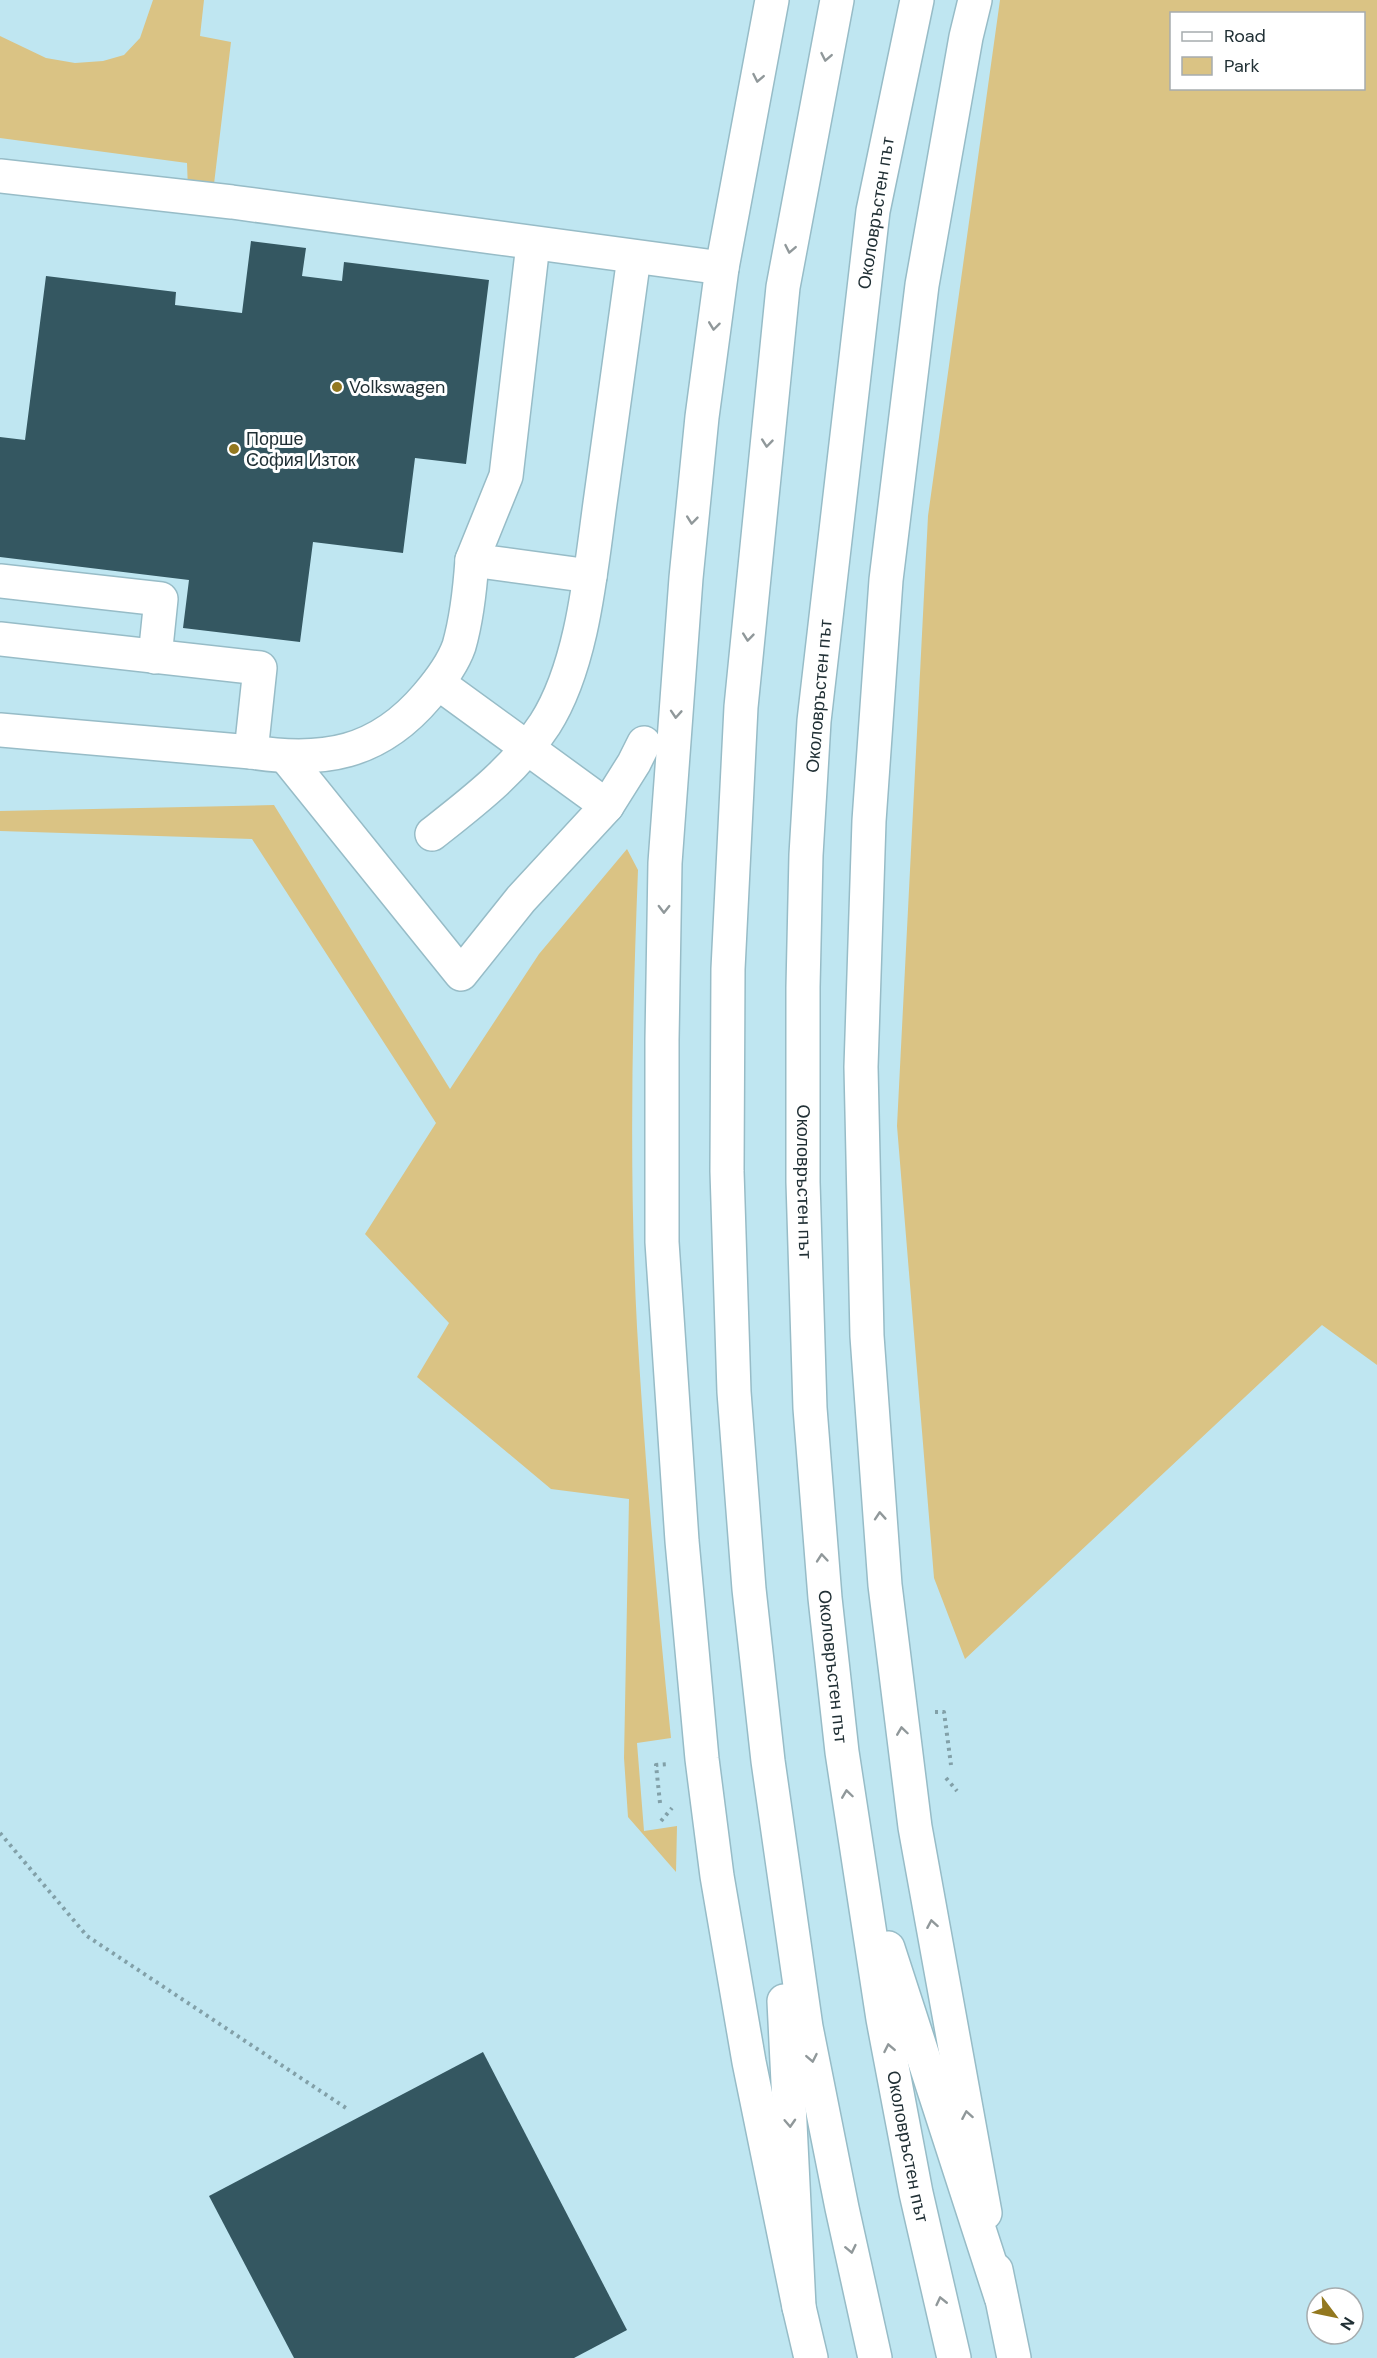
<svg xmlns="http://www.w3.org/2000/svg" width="1377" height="2358" font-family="'DM Sans',sans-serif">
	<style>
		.green { fill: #dac384; fill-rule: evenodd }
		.building { fill: #345761 }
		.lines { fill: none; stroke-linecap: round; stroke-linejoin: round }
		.minor-casing { stroke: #97bcc7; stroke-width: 36 }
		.highway-casing { stroke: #97bcc7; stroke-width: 36 }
		.path { stroke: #82a0a8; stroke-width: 4; stroke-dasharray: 3 4.5; stroke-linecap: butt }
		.minor { stroke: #fff; stroke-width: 33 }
		.highway { stroke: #fff; stroke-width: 33 }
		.oneway { stroke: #90989a }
		.poi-dot { fill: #93781f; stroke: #fff; stroke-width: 2 }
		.labels { text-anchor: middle; stroke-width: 6; stroke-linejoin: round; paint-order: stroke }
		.street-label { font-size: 18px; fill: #213035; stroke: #fff }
		.poi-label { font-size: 18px; fill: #213035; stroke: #fff; text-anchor: start }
	</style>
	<rect width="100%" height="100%" fill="#bfe6f1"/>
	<g class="green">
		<polygon points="153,0 204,0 200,36 231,42 214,184 188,190 187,163 0,138 0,36 46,58 75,63 103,61 124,55 140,38"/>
		<path d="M 1000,0 L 1377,0 L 1377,1365 L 1322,1325 L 965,1659 L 934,1578 L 897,1126 L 928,516 ZM 1172,14 L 1364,14 L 1364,88 L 1172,88 Z"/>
		<path d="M 274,805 L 450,1089 L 539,954 L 627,849 L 638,870 C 632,1022 629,1175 637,1327 C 645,1464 657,1601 671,1738 L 637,1743 L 644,1831 L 677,1826 L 676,1872 L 628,1817 L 624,1758 L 629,1499 L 551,1489 L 417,1377 L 449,1323 L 365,1234 L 436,1123 L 252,839 L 0,831 L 0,811 Z"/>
	</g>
	<g class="building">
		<polygon points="251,241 306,248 302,276 342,281 344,262 489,280 466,464 415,458 403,553 313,542 300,642 183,628 189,580 0,557 0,437 25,440 46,276 176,292 175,305 242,313"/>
		<polygon points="483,2052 627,2330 574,2358 294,2358 209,2196"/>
	</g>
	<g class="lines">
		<g class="minor-casing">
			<g id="minor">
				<polyline points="772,0 722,268 702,417 686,578 665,863 662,1040 662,1242 682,1541 702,1759 717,1876 749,2062 799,2307 811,2358"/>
				<polyline points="975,0 966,37 922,285 886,580 869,821 861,1067 867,1336 885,1585 915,1827 985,2213"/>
				<polyline points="0,176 232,202 722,268"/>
				<polyline points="533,244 506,476 472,560 590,576"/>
				<polyline points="0,581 161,599 155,657"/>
				<polyline points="0,639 260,668 251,752"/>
				<polyline points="438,683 607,806"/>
				<path d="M 0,730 L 251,752 C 323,763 378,754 427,696 C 439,682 453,663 459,646 C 467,618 470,589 472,560"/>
				<polyline points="286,757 461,974 521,899 607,806 634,763 644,743"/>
				<path d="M 432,834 C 474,801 516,769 545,724 C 584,663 591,566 601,496 C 612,416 623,337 634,257"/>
				<polyline points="996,2270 1014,2358"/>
			</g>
		</g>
		<g class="highway-casing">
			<g id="highway">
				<polyline points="837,0 783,287 741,707 728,969 727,1171 734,1392 749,1589 768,1761 806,2027 842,2208 875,2358"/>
				<path id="s1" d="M 917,0 L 873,211 L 814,721 L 806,855 L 803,987 L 803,1182 L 810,1408 L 825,1598 L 842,1752 L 883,2019 L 916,2193 L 954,2358"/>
				<polyline points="888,1948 1001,2297"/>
				<polyline points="784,2001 799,2307"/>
			</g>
		</g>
		<g class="path">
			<polyline points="935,1712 944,1712 951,1765"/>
			<polyline points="946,1778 957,1791"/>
			<polyline points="660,1803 656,1765 669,1764"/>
			<polyline points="661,1821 672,1808"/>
			<polyline points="0,1833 87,1936 346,2108"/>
		</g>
		<use href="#minor" class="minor"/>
		<use href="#highway" class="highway"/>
	</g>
	<defs><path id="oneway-chevron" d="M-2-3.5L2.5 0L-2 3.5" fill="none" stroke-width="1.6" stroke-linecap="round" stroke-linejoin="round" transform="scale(1.5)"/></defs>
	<g class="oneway">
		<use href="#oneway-chevron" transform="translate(826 57) rotate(101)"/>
		<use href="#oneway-chevron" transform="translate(758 78) rotate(101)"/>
		<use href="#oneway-chevron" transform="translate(790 249) rotate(101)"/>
		<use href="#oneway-chevron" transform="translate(714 326) rotate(97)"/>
		<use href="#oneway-chevron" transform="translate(767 443) rotate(96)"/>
		<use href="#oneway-chevron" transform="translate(692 520) rotate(96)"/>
		<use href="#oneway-chevron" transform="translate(748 637) rotate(96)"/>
		<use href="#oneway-chevron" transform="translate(676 714) rotate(94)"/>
		<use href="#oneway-chevron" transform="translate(664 909) rotate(91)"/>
		<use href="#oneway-chevron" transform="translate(880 1516) rotate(-94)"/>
		<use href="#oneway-chevron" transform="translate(822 1558) rotate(-95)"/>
		<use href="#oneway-chevron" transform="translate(902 1731) rotate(-98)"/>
		<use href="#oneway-chevron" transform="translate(847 1794) rotate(-98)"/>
		<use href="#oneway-chevron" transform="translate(932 1924) rotate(-100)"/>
		<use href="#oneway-chevron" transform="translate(889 2048) rotate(-101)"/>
		<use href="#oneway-chevron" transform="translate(812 2058) rotate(79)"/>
		<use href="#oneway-chevron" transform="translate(967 2115) rotate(-100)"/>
		<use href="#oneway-chevron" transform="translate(790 2123) rotate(87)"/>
		<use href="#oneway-chevron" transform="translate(851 2249) rotate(78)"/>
		<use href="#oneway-chevron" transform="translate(941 2301) rotate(-103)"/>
	</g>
	<g class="poi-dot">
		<circle cx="337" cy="387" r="6"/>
		<circle cx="234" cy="449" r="6"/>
	</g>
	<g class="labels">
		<g class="street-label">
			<text transform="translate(876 213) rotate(-81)" y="6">Околовръстен път</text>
			<text transform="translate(819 696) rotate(-85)" y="6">Околовръстен път</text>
			<text dy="6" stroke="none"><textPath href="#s1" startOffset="1190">Околовръстен път</textPath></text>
			<text dy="6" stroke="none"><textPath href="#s1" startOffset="1676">Околовръстен път</textPath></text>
			<text dy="6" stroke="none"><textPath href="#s1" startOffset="2162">Околовръстен път</textPath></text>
		</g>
		<g class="poi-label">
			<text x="349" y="393">Volkswagen</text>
			<text x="246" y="445">Порше<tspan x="246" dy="21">София Изток</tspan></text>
		</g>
	</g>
	<rect x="1170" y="12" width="195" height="78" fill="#ffffff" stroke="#a6acae" stroke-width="1.5"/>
	<rect x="1182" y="32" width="30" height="9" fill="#ffffff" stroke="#a6acae" stroke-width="1.5"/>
	<text x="1224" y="42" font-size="18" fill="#213035">Road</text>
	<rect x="1182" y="57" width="30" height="18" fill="#dac384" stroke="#a6acae" stroke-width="1.5"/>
	<text x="1224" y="72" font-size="18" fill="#213035">Park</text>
	<g transform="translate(1335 2316) rotate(122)"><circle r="28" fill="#ffffff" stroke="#a6acae" stroke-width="1.5"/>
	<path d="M0-4.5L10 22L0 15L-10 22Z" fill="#93781f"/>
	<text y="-9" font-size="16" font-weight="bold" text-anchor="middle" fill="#213035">N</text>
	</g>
</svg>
